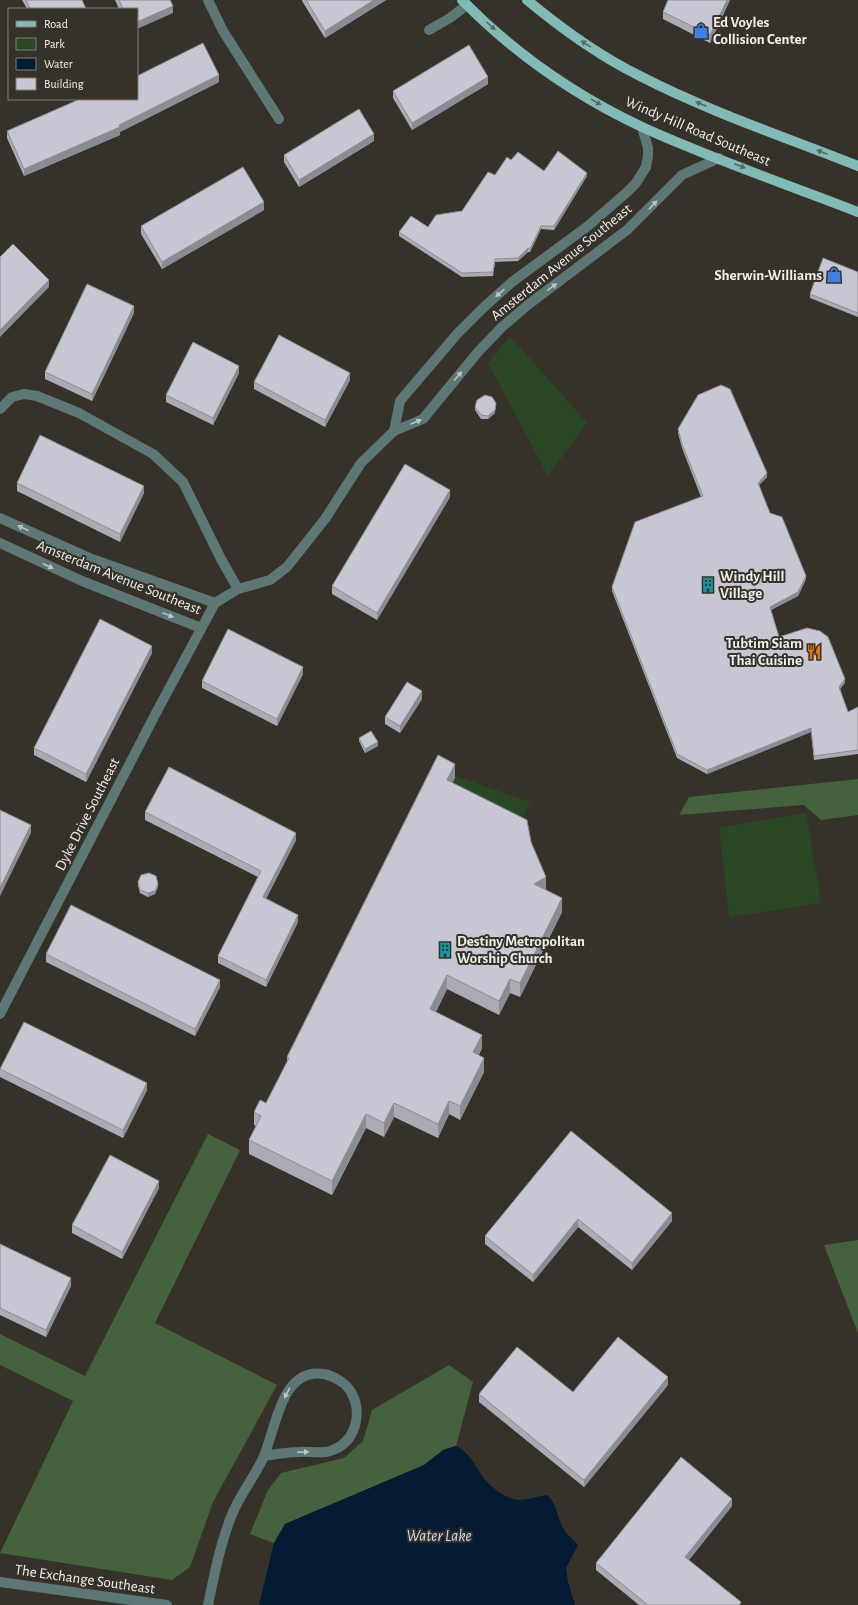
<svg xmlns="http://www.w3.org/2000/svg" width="858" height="1605" font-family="'Alegreya Sans',sans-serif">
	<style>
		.green { fill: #2b4824 }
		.forest { fill: #44633d }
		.water { fill: #031c34 }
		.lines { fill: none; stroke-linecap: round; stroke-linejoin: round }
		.minor { stroke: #5c7775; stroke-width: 10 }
		.major { stroke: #81bbb7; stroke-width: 10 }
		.wall { fill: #aaabb5 }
		.shaded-wall { fill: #8b8b93 }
		.building { fill: #c6c7d2; stroke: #8b8b93 }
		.oneway { fill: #546962 }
		.oneway2 { fill: #bdc5c0 }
		.labels { text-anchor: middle; stroke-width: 4; stroke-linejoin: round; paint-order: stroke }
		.poi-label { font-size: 15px; font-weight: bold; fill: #f1efe9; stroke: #36322a; text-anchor: start }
		.street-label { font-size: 15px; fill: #f1efe9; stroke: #36322a }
		.water-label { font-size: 16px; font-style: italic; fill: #c6dcf4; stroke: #36322a }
	</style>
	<rect width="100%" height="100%" fill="#36322a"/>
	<g class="green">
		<polygon points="510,336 587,423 548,476 488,363"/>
		<polygon points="455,776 530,802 517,829 447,794"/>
		<polygon points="806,813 821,903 729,917 719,828"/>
	</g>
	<g class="forest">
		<polygon points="858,779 858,815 821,820 804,805 679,815 689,797"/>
		<polygon points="208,1134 240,1150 155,1323 277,1385 213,1502 190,1567 172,1580 0,1553 73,1401 0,1365 0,1334 85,1376"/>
		<polygon points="858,1240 858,1333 824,1245"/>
		<polygon points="449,1365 473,1382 456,1446 443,1450 424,1465 285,1524 274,1543 250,1534 268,1490 281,1473 344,1458 363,1441 372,1410"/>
	</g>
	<path class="water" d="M 456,1446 C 470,1453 474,1464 482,1476 C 489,1486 506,1499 519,1500 C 527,1500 538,1496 547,1495 C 557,1503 557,1517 563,1528 C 567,1534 573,1540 578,1545 L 566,1568 L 568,1582 L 575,1605 L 259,1605 L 274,1543 L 285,1524 L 424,1465 L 443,1450 Z"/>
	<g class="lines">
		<g class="minor">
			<polyline points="208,0 223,31 279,119"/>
			<polyline points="429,30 450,18 467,5"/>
			<polyline points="0,409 12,397 24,394 37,396 79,413 153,454 183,482 221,559 238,589"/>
			<polyline points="394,431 400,401 457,334 483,308 512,282 588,226 626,193 636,183 646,167 648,156 648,148 642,127"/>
			<polyline points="0,518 92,559 215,603"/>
			<polyline points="0,543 82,581 201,628"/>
			<polyline points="0,1014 157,711 215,603 238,589 270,580 287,567 325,519 361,463 394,431 423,419 478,352 502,327 529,304 627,230 682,175 719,158"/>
			<polyline points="0,1582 167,1605"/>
			<path d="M 208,1605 C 214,1576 220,1545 231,1517 C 239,1495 255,1477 264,1456 C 276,1428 281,1367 324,1374 C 334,1376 346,1383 351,1392 C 363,1413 356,1443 330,1451 C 321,1454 309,1451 300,1452 C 288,1452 276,1454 264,1456"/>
		</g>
		<g class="major">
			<path d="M 462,0 C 513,52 576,96 642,127 C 712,159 786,184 858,212"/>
			<path d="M 527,0 C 562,29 599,56 640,76 C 710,112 785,137 858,166"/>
		</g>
	</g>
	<g class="wall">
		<polygon points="22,0 82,0 86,9 27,9"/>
		<polygon points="115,0 170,0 173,13 137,9 119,9"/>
		<polygon points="302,0 386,0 325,38 302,1"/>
		<polygon points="730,0 710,43 663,19 663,12"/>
		<polygon points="219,82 120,132 120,135 24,176 7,138 7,131"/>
		<polygon points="488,84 412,130 393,98 393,91"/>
		<polygon points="374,141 299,187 284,162 284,155"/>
		<polygon points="511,160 544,171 587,176 554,230 541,229 530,252 528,252 518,261 495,262 493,276 462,277 399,236 399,232 428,227 462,211 495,175"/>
		<polygon points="264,210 162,269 141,234 141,226"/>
		<polygon points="858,272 858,317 810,298 810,294"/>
		<polygon points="134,313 92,401 45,379 45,372"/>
		<polygon points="239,373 213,425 166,402 166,395"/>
		<polygon points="350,380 325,427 254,389 254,382"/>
		<polygon points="475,407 495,413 488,419 481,419 475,410"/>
		<polygon points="678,429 767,477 759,485 770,513 806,579 798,596 771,610 779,637 845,683 840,689 848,712 858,707 858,754 814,760 811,732 707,774 677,758 612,591 612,587 701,497 682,448 678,433"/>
		<polygon points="17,483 144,493 120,542 17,491"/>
		<polygon points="450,497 377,620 332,594 332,586"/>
		<polygon points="152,653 86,782 34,755 34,748"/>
		<polygon points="303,674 277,726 202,688 202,681"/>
		<polygon points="422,699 400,733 385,724 385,717"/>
		<polygon points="359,738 378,746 365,753 359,741"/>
		<polygon points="455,778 452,783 531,842 546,889 562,912 520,997 510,993 499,1015 447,989 436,1012 482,1048 479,1055 484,1072 460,1120 449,1114 438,1138 394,1117 384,1137 366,1128 332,1195 249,1154 249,1140 256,1126 254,1125 254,1112 266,1103 287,1062 287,1057"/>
		<polygon points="145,812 296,840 266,899 298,922 266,987 218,963 218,956 258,877 145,820"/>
		<polygon points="138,882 158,887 155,894 148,897 140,893 138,886"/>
		<polygon points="46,954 220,987 195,1036 46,962"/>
		<polygon points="0,1069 147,1090 123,1138 0,1077"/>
		<polygon points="571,1131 672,1221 632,1270 578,1227 533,1282 485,1244 485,1236"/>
		<polygon points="159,1188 122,1259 72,1233 72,1225"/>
		<polygon points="0,1244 71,1286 46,1337 0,1315"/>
		<polygon points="668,1385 584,1487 479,1402 479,1394 573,1392"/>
		<polygon points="732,1506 689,1560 741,1605 639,1605 596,1570 596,1563"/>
	</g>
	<g class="shaded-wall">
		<polygon points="374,0 386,0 325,38 325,31"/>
		<polygon points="727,0 730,0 710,43 710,35"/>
		<polygon points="173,6 173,13 137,29 137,22"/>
		<polygon points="219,75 219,82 120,132 120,135 24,176 24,169 119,125"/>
		<polygon points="488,77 488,84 412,130 412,123"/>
		<polygon points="374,134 374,141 299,187 299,180"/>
		<polygon points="587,173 587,176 554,230 554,226"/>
		<polygon points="264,202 264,210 162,269 162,262"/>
		<polygon points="541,226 541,229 530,252 530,249"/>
		<polygon points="528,248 528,252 518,261 518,258"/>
		<polygon points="49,280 49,287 0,337 0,330"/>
		<polygon points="134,306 134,313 92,401 92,394"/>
		<polygon points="239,366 239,373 213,425 213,418"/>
		<polygon points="350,373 350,380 325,427 325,420"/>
		<polygon points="496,403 495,413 488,419 488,416"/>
		<polygon points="767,473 767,477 758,486 758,483"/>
		<polygon points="144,486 144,493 120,542 120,534"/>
		<polygon points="450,490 450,497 377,620 377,613"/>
		<polygon points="806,576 806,579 798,596 770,610 770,607"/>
		<polygon points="152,646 152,653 86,782 86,774"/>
		<polygon points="303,667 303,674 277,726 277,719"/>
		<polygon points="845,679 845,683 839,690 839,687"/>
		<polygon points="422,691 422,699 400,733 400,726"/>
		<polygon points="811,728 811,732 707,774 707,770"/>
		<polygon points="378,742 378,746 365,753 365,749"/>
		<polygon points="455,764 455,778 447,794 447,780"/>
		<polygon points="31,825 31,833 0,896 0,888"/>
		<polygon points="296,833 296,840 263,905 263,897"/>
		<polygon points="546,877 546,891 534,884"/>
		<polygon points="158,884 158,887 155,894 148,897 148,893"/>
		<polygon points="562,898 562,912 520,997 520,983"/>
		<polygon points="298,915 298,922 266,987 266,980"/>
		<polygon points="447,975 447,989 430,1023 430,1009"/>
		<polygon points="510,979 510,993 499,1015 499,1001"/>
		<polygon points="220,980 220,987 195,1036 195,1029"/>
		<polygon points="482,1035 482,1048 473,1066 473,1052"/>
		<polygon points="484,1058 484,1072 460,1120 460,1106"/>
		<polygon points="147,1083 147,1090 123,1138 123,1130"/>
		<polygon points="449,1101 449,1114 438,1138 438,1124"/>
		<polygon points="394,1103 394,1117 384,1137 384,1123"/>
		<polygon points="366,1114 366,1128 332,1195 332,1181"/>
		<polygon points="159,1181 159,1188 122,1259 122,1252"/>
		<polygon points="672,1213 672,1221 632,1270 632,1263"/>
		<polygon points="578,1219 578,1227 533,1282 533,1275"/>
		<polygon points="71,1278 71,1286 46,1337 46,1330"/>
		<polygon points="668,1377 668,1385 584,1487 584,1480"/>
		<polygon points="732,1499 732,1506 685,1564 685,1557"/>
	</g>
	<g class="building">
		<polygon points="26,0 82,0 86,9 30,9"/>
		<polygon points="119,0 170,0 173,6 137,22 137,9 123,9"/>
		<polygon points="306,0 374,0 325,31"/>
		<polygon points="668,0 727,0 710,35 663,12"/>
		<polygon points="203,43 219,75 119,125 120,127 24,169 7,131 80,99 137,99 137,76"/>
		<polygon points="469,45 488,77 412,123 393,91"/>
		<polygon points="359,109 374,134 299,180 284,155"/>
		<polygon points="558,151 587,173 554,226 541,226 530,249 528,248 518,258 495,259 493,272 462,273 399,232 411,216 428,227 436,215 462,211 488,172 495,175 507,157 511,160 518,152 544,171"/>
		<polygon points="243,167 264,202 162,262 141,226"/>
		<polygon points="13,244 49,280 0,330 0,257"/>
		<polygon points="823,258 858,272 858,313 810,294"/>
		<polygon points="87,284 134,306 92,394 45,372"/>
		<polygon points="279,335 350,373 325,420 254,382"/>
		<polygon points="193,342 239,366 213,418 166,395"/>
		<polygon points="721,385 730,389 767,473 758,483 770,513 782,517 806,576 798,592 770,607 779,637 807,628 820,631 828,637 845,679 839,687 848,712 858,707 858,750 814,756 811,728 707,770 677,754 612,587 635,522 703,496 682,444 678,429 698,395"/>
		<polygon points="485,395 492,397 496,403 495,410 488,416 481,415 475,407 477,400"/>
		<polygon points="40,435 144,486 120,534 17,483"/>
		<polygon points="405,464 450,490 377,613 332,586"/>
		<polygon points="100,619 152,646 86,774 34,748"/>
		<polygon points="228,629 303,667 277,719 202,681"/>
		<polygon points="407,682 422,691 400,726 385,717"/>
		<polygon points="371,731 378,742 365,749 359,738"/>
		<polygon points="438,755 455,764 447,780 527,820 531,842 546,877 534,884 562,898 520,983 510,979 499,1001 447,975 430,1009 482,1035 473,1052 484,1058 460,1106 449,1101 438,1124 394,1103 384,1123 366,1114 332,1181 249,1140 261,1116 254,1112 260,1100 266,1103 289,1058 287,1057"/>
		<polygon points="169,767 296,833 263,897 298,915 266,980 218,956 261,871 145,812"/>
		<polygon points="0,810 31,825 0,888"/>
		<polygon points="149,873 156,876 158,884 155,891 148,893 140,890 138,882 141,875"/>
		<polygon points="71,905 220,980 195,1029 46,954"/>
		<polygon points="24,1022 147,1083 123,1130 0,1069"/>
		<polygon points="571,1131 672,1213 632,1263 578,1219 533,1275 485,1236"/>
		<polygon points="110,1155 159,1181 122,1252 72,1225"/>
		<polygon points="0,1244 71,1278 46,1330 0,1308"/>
		<polygon points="618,1337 668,1377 584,1480 479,1394 517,1347 573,1392"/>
		<polygon points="681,1457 732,1499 685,1557 741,1602 739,1605 648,1605 596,1563"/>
	</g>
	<defs><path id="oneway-solid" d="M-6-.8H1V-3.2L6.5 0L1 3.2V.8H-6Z"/></defs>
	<g class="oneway">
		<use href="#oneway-solid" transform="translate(491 26) rotate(42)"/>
		<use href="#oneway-solid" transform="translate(586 44) rotate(-148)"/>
		<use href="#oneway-solid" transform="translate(596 102) rotate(30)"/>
		<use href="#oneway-solid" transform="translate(701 104) rotate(-157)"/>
		<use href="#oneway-solid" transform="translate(822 152) rotate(-159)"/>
		<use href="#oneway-solid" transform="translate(740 166) rotate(21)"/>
	</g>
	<g class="oneway2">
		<use href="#oneway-solid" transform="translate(653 205) rotate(-47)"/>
		<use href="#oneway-solid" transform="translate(552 287) rotate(-36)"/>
		<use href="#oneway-solid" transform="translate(500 293) rotate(139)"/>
		<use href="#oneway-solid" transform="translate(458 376) rotate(-50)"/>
		<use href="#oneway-solid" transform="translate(416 422) rotate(-23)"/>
		<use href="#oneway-solid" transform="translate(23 528) rotate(-156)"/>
		<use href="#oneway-solid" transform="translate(48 566) rotate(25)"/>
		<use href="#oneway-solid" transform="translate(168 615) rotate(22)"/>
		<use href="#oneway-solid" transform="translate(287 1393) rotate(119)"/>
		<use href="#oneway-solid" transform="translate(303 1452) rotate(-2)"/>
	</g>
	<defs>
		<g id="shop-bare" transform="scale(1.2)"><path d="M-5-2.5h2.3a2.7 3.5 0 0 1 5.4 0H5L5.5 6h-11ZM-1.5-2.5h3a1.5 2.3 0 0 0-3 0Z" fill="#3f7fe0" stroke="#36322a" stroke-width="2.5" paint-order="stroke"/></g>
		<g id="building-bare" transform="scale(1.2)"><path d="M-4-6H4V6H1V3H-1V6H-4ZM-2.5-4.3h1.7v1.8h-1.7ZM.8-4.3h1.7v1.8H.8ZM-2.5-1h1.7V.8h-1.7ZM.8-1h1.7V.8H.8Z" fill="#0f9aa8" stroke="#36322a" stroke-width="2.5" paint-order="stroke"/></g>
		<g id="restaurant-bare" transform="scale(1.2)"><path d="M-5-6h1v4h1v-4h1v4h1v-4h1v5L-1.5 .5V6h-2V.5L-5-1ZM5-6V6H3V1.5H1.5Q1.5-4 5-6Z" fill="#e8710a" stroke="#36322a" stroke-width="2.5" paint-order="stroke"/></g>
	</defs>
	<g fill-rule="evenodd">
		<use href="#shop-bare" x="701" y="31"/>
		<use href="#shop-bare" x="834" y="275"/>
		<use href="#building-bare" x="708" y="585"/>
		<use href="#restaurant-bare" x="814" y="652"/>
		<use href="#building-bare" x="445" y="950"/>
	</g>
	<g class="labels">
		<g class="poi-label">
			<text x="713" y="27">Ed Voyles<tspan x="713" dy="17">Collision Center</tspan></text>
			<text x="822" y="280" text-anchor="end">Sherwin-Williams</text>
			<text x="720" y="581">Windy Hill<tspan x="720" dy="17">Village</tspan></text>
			<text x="802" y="648" text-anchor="end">Tubtim Siam<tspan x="802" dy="17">Thai Cuisine</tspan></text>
			<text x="457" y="946">Destiny Metropolitan<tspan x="457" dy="17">Worship Church</tspan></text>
		</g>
		<g class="street-label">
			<text transform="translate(698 131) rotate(23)" y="5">Windy Hill Road Southeast</text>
			<text transform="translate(561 262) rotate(-39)" y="5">Amsterdam Avenue Southeast</text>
			<text transform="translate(119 577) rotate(22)" y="5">Amsterdam Avenue Southeast</text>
			<text transform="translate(87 814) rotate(-63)" y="5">Dyke Drive Southeast</text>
			<text transform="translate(85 1579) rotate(8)" y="5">The Exchange Southeast</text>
		</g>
		<g class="water-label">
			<text x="439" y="1541">Water Lake</text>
		</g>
	</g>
	<rect x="8" y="8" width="130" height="92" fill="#36322a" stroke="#817e76"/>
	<rect x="16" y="21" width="20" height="6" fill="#81bbb7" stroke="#817e76"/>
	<text x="44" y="28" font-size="12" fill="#f1efe9">Road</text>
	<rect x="16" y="38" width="20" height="12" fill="#2b4824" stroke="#817e76"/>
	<text x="44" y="48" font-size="12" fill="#f1efe9">Park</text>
	<rect x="16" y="58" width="20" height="12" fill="#031c34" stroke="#817e76"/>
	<text x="44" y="68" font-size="12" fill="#f1efe9">Water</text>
	<rect x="16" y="78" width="20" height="12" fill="#c6c7d2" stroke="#817e76"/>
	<text x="44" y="88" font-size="12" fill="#f1efe9">Building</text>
</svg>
